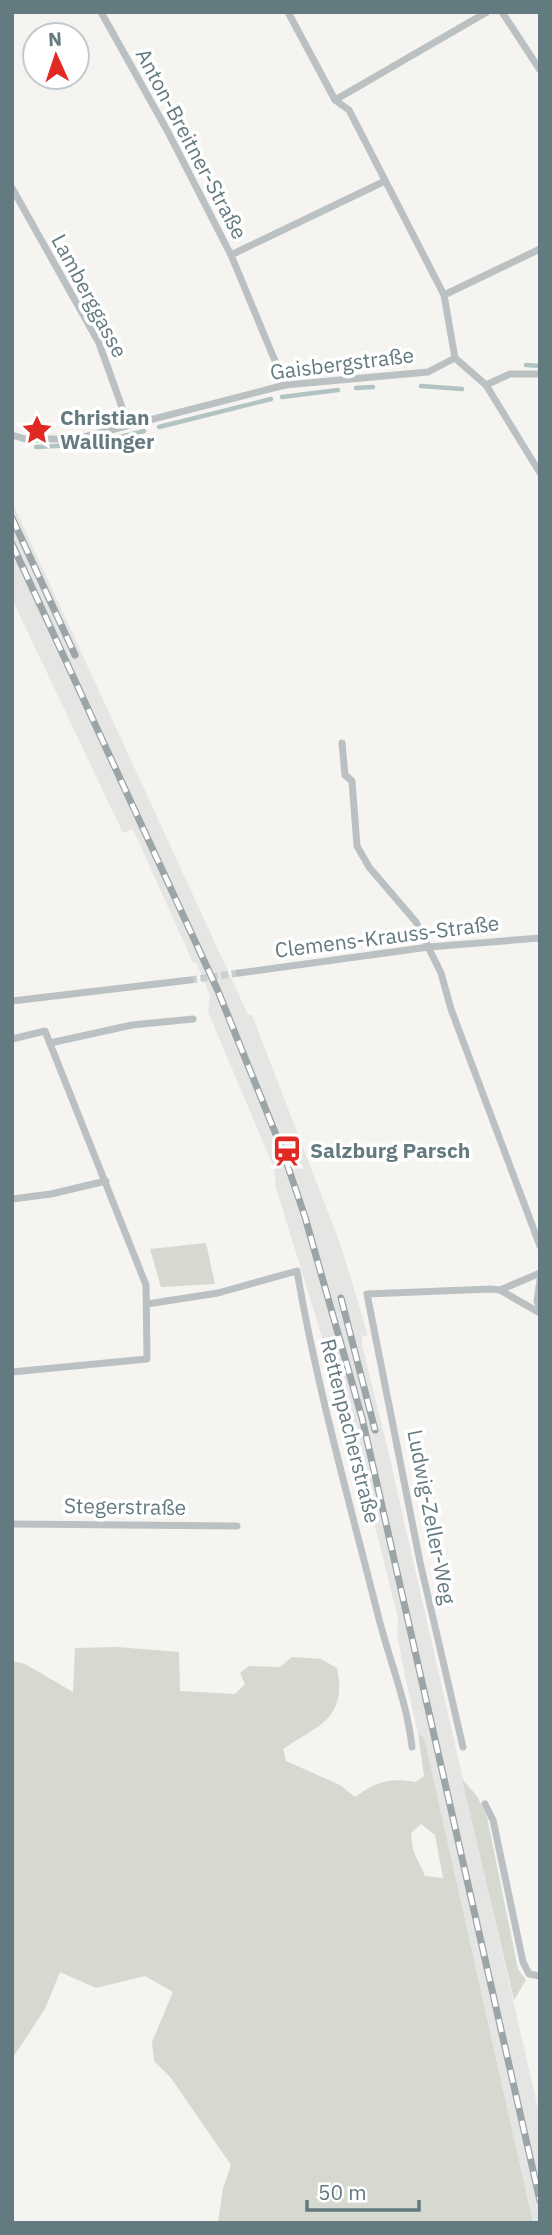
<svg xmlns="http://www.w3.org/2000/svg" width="552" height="2235" font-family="'IBM Plex Sans',sans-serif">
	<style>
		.built { fill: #e5e5e4 }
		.green { fill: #d5d9d0; fill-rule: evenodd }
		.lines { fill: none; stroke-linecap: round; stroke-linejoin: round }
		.stream { stroke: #b1c3c3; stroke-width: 4.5 }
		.street-tunnel { stroke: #cacfcf; stroke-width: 7; stroke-dasharray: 7 3.5; stroke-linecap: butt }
		.street { stroke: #bbc1c3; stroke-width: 7 }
		.rail-casing { stroke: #9ba5a8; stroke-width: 7 }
		.rail { stroke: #fff; stroke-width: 4.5; stroke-dasharray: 13; stroke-linecap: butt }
		.labels { text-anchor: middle; stroke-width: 7; stroke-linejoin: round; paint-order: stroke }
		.street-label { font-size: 21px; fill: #647a81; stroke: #fff }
		.poi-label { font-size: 21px; font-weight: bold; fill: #647a81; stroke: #fff; text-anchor: start }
	</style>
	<rect width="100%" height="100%" fill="#f5f4f0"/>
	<polygon class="built" points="12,502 222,958 248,1015 252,1015 341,1246 368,1335 362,1337 362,1345 387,1446 540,2118 540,2223 533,2223 424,1737 418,1734 406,1681 397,1634 398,1619 331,1348 325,1347 276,1188 274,1168 208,1012 210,996 196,962 193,963 133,829 123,833 12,599"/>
	<g class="green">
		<polygon points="206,1243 215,1284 161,1287 150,1249"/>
		<path d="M 117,1647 L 179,1652 L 180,1691 L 235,1694 L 245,1684 L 240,1673 L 249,1666 L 280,1667 L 292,1657 L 321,1659 L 337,1668 C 348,1719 317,1726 283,1749 L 286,1761 L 340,1785 L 355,1797 C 375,1782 390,1777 416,1782 L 424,1776 L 418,1734 L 424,1737 L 533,2223 L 218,2223 L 223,2188 L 231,2165 L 171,2078 L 154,2061 L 152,2042 L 173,1992 L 145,1976 L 96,1988 L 60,1972 L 45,2009 L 12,2059 L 12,1661 L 25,1664 L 73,1692 L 75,1648 ZM 421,1824 L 435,1835 L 443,1878 L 425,1876 L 413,1850 L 411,1833 Z"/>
		<polygon points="462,1779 477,1796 487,1817 518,1969 526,1980 514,2000"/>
	</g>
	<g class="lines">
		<g class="stream">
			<polyline points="526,365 540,366"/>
			<polyline points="421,386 462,389"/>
			<polyline points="356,388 373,387"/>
			<polyline points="282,397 338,390"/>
			<polyline points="159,427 271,399"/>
			<polyline points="36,447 93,444 144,431"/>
		</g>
		<polyline class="street-tunnel" points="190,980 239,973"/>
		<g class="street">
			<polyline points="101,12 168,132 231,255 285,385"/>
			<polyline points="288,12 335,100 349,110 444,295 455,358"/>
			<polyline points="502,12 540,70"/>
			<polyline points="335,100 487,12"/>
			<polyline points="12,188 99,343 128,424"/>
			<polyline points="231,255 385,181"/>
			<polyline points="444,295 540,249"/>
			<polyline points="455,358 486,385 540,473"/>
			<polyline points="486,385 510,374 540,374"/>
			<polyline points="12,435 25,439 76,439 285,385 428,372 455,358"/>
			<polyline points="342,743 345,775 352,781 357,846 369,867 416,922 441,973 451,1009 540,1246"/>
			<polyline points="239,973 429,947 540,938"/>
			<polyline points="12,1001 190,980"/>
			<polyline points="12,1039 45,1031 146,1285 147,1359 12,1372"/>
			<polyline points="50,1043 132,1025 193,1019"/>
			<polyline points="12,1199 51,1194 106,1181"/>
			<polyline points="540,1280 537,1301 540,1309"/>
			<polyline points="500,1290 540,1273"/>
			<path d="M 147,1304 L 218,1293 L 297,1271 C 317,1388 350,1504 379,1619 C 390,1662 407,1702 412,1747"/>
			<polyline points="12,1524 237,1526"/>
			<polyline points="463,1747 420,1562 367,1294 491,1289 500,1290 540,1313"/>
			<polyline points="485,1804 493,1820 523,1962 529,1974 540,1976"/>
		</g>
		<g class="rail-casing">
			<g id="rail">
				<polyline points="12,518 75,655"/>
				<polyline points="12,544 218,991 283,1152 305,1217 362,1418 540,2201"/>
				<polyline points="341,1298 375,1430"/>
			</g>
		</g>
		<use href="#rail" class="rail"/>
	</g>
	<defs>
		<g id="sight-bare" transform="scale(2.415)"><path d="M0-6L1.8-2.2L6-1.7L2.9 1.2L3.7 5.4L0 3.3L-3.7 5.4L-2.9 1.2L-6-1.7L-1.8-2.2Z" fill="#e12924" stroke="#fff" stroke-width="2.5" paint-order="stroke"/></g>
		<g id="station-bare" transform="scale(2.415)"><path d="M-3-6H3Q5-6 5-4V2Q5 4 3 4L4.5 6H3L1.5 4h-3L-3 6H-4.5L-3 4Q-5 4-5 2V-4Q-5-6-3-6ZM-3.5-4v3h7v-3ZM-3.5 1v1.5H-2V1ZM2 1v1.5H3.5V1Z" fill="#e12924" stroke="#fff" stroke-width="2.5" paint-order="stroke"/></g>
	</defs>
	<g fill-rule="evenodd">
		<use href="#sight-bare" x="37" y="430"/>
		<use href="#station-bare" x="287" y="1151"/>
	</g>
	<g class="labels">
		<g class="street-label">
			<text transform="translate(191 144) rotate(62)" y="7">Anton-Breitner-Straße</text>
			<text transform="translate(89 296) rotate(62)" y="7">Lamberggasse</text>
			<text transform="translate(342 364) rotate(-7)" y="7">Gaisbergstraße</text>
			<text transform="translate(387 937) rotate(-7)" y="7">Clemens-Krauss-Straße</text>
			<text transform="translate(350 1431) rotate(76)" y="7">Rettenpacherstraße</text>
			<text transform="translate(125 1507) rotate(1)" y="7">Stegerstraße</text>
			<text transform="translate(431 1517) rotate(79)" y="7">Ludwig-Zeller-Weg</text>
		</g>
		<g class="poi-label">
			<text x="60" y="425">Christian<tspan x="60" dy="24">Wallinger</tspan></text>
			<text x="310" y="1158">Salzburg Parsch</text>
		</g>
	</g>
	<rect width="552" height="2235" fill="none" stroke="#647a81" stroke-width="28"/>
	<g transform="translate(56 56) rotate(357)"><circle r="33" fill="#ffffff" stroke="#c1cacd" stroke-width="2"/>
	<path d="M0-5L12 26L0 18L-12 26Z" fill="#e12924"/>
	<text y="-10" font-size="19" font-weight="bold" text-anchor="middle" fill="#647a81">N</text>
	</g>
	<path d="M307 2200v10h112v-10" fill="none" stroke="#647a81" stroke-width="3.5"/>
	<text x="318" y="2200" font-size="21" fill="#647a81" stroke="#ffffff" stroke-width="5" paint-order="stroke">50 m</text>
</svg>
